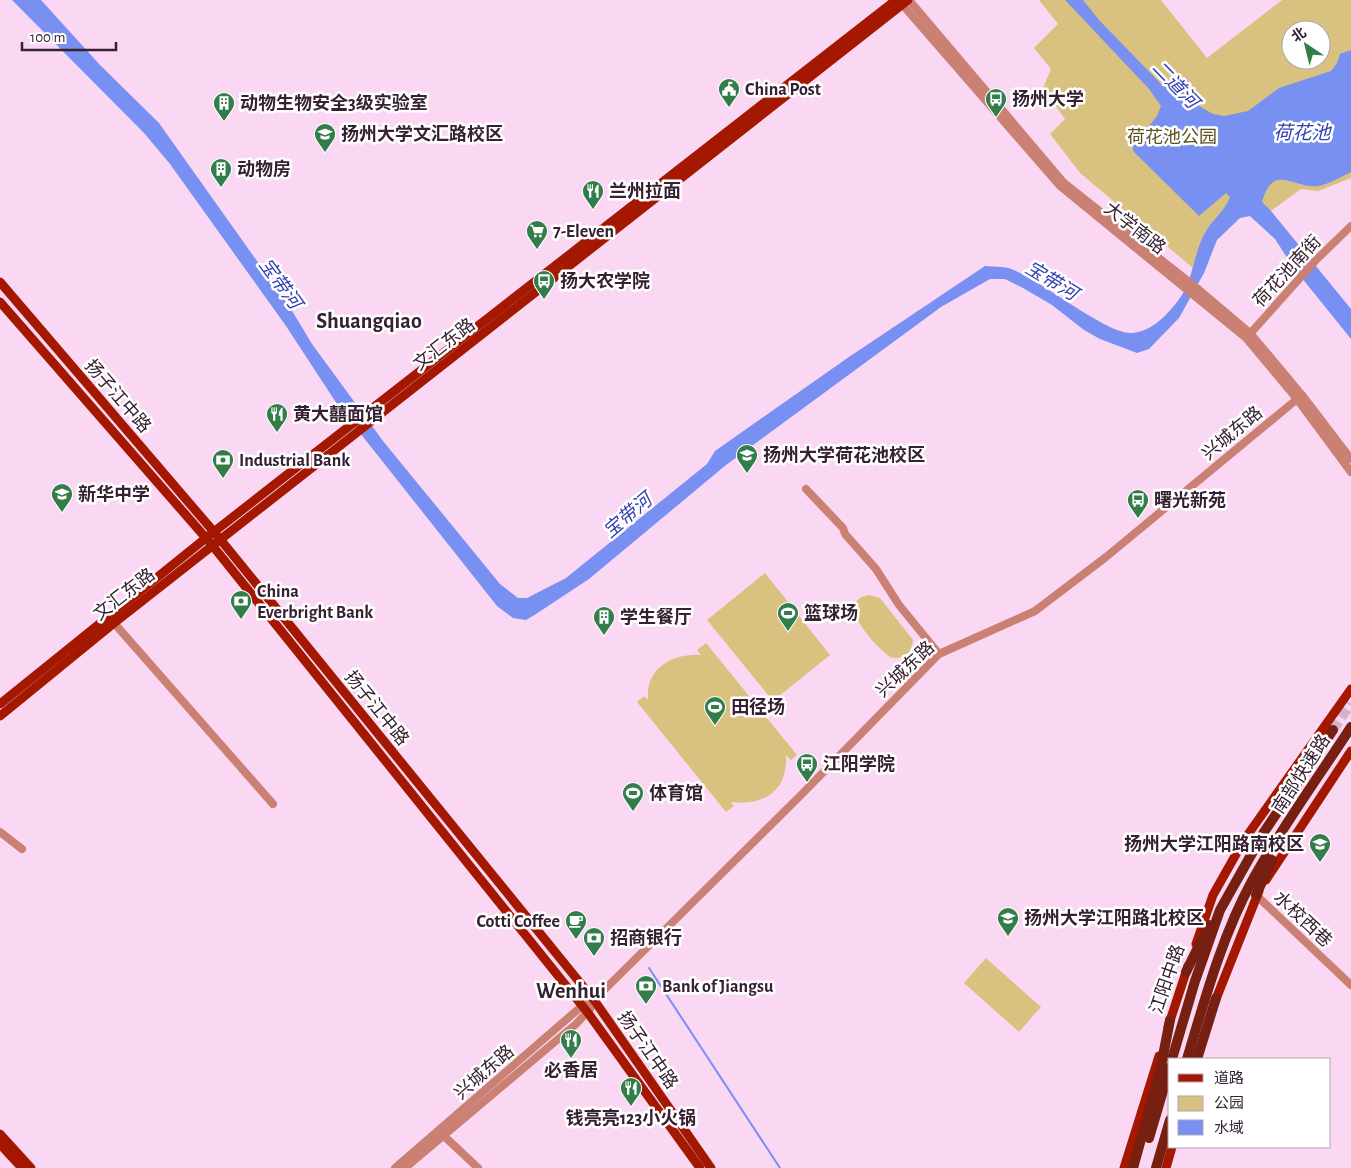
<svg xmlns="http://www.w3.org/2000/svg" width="1351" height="1168" font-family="'Alegreya Sans','Noto Sans SC',sans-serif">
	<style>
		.green { fill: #d9c27f; fill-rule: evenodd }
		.water { fill: #7890f2 }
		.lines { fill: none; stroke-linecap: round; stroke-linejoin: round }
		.stream { stroke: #7890f2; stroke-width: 2 }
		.highway-tunnel { stroke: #d3b3cd; stroke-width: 10; stroke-dasharray: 10 5; stroke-linecap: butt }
		.minor { stroke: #ca8173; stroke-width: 8 }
		.major { stroke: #a41801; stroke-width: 9 }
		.highway { stroke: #771f11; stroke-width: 10 }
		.labels { text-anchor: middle; stroke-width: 5; stroke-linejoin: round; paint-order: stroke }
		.poi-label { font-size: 18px; font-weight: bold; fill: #362133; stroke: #fff; text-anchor: start }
		.park-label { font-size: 18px; fill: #60501e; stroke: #fff }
		.street-label { font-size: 18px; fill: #362133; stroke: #fff }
		.water-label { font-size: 19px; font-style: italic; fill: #3441b1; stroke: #fff }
		.district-label { font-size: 22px; font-weight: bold; fill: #362133; stroke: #fff }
	</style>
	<rect width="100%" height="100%" fill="#fad8f4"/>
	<g class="green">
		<path d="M 1039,0 L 1161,0 L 1207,58 L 1282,0 L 1351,0 L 1351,178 L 1318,191 L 1301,189 L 1271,211 L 1227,205 L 1205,232 L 1193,268 L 1080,173 L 1050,134 L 1065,119 L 1043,88 L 1051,69 L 1034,48 L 1058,24 ZM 1291,30 L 1321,30 L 1321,60 L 1291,60 Z"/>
		<polygon points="765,573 830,655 773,701 707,620"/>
		<path d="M 869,595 L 880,598 L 913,640 C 912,653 902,661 890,657 C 876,647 832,601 869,595 Z"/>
		<path d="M 706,643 L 797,755 L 791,760 L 786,755 C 788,791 764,806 731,802 L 734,806 L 726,812 L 637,702 L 644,696 L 648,700 C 645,668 673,653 701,655 L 697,650 Z"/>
		<polygon points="986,958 1041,1007 1019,1032 964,983"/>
	</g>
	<path class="water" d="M 12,0 L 41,0 L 100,65 L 159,123 L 291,309 L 312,344 L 383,441 L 500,584 L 518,598 L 527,598 L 566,578 L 707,464 L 715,451 L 846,359 L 985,266 C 993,267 1004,266 1011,269 C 1041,280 1106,334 1131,333 C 1151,332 1166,316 1177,302 C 1194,282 1193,252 1206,231 C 1213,219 1225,211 1230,197 L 1226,193 L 1199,216 L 1133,151 L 1133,146 L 1157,116 L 1161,106 L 1149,89 L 1065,0 L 1083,0 L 1099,20 L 1163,86 L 1187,77 L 1194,103 L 1213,114 L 1224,116 L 1248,111 L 1279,88 L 1331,71 L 1337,63 L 1340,54 L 1351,50 L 1351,172 C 1341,177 1329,184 1318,186 C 1293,189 1273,162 1262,202 L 1271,211 L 1351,309 L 1351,339 L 1293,267 L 1275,239 L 1250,216 L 1240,218 L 1217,240 L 1204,273 L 1179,318 L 1149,349 L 1137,353 L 1100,339 L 1084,330 L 1052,305 L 1023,288 L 1005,279 L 990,279 L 941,307 L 726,465 L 589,579 L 536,614 L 526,620 L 513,618 L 497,606 L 337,404 L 286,326 L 170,164 L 144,133 Z"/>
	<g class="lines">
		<polyline class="stream" points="649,968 780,1168"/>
		<polyline class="highway-tunnel" points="1333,730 1351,703"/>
		<g class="minor">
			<polyline points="909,0 1064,183 1198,289 1250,333 1302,395 1351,459"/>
			<polyline points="900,2 1060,186 1246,338 1297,399 1351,472"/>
			<polyline points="1248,336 1315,261 1351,226"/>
			<polyline points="806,489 843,528 845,534 876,569 899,605 939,654"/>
			<polyline points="114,623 273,804"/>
			<polyline points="0,832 22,849"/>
			<polyline points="1256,895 1351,985"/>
			<polyline points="444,1136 478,1168"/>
			<polyline points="395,1168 583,1005 594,1000 800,796 939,654 1035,611 1106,557 1302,395"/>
			<polyline points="405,1168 576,1024 590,1009"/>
		</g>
		<g class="major">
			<polyline points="0,282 220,539 594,1000 711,1168"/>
			<polyline points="0,302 212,545 588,1013 700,1168"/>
			<polyline points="0,704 206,538 896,0"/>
			<polyline points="0,716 114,623 908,0"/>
			<polyline points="1266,880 1351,751"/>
			<polyline points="1196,944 1213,895 1244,840 1351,689"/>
			<polyline points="1214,1004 1259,891"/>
			<polyline points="1168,1027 1188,966"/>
			<polyline points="0,1134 31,1168"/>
			<polyline points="0,1144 22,1168"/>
			<polyline points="1124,1168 1159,1056"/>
			<polyline points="1166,1168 1172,1147"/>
		</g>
		<g class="highway">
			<polyline points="1256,895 1272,860"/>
			<polyline points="1186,972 1209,925"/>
			<polyline points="1172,1059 1195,981 1220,910 1264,832 1333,730"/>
			<path d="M 1187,1059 C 1205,999 1222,936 1252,881 C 1281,828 1318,778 1351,727"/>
			<polyline points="1197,1059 1216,998"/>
			<polyline points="1149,1138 1170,1067"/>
			<polyline points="1133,1168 1160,1071 1170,1020"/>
			<polyline points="1156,1168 1170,1120"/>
		</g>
	</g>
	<defs>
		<g id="civic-pin" transform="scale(1.125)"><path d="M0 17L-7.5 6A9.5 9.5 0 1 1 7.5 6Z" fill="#337d4b" stroke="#fff"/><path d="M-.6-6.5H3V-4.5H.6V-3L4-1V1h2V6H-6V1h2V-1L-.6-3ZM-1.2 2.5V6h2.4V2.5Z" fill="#fff"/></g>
		<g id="bus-pin" transform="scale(1.125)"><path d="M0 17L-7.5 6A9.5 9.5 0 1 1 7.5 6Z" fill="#337d4b" stroke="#fff"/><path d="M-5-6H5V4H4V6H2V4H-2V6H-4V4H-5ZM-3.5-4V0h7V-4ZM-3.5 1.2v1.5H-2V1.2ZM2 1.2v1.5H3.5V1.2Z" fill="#fff"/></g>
		<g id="building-pin" transform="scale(1.125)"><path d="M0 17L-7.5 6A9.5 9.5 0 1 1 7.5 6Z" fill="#337d4b" stroke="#fff"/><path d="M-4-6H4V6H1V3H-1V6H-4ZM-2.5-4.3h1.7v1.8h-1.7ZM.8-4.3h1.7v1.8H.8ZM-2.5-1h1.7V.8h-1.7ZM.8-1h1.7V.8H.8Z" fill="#fff"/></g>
		<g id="university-pin" transform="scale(1.125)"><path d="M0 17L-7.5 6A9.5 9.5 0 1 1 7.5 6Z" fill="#337d4b" stroke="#fff"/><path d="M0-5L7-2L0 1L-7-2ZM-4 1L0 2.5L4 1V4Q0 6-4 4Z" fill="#fff"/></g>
		<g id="restaurant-pin" transform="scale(1.125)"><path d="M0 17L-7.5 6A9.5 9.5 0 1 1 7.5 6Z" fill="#337d4b" stroke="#fff"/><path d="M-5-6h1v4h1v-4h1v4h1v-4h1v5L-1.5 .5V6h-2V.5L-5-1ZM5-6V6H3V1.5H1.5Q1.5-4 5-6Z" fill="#fff"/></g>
		<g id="supermarket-pin" transform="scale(1.125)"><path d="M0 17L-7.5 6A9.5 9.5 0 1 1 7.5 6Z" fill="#337d4b" stroke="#fff"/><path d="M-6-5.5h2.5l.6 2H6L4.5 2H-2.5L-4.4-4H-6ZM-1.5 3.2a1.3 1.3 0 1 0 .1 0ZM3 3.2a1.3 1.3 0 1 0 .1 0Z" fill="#fff"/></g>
		<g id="bank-pin" transform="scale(1.125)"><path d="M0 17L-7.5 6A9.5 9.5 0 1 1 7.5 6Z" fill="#337d4b" stroke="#fff"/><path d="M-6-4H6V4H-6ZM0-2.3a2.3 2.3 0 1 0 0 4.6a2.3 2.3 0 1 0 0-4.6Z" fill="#fff"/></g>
		<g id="school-pin" transform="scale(1.125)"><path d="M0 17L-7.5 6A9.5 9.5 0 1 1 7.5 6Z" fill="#337d4b" stroke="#fff"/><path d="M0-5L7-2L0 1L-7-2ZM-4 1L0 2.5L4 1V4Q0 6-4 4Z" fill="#fff"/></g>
		<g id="stadium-pin" transform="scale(1.125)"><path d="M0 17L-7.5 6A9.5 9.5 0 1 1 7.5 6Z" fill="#337d4b" stroke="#fff"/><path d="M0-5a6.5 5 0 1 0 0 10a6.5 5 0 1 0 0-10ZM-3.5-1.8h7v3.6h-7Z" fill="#fff"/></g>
		<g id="cafe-pin" transform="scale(1.125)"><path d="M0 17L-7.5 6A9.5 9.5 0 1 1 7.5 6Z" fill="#337d4b" stroke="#fff"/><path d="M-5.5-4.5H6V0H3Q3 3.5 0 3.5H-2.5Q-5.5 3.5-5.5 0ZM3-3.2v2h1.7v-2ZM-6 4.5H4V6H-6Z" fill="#fff"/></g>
	</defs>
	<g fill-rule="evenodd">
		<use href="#civic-pin" x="729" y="89"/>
		<use href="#bus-pin" x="996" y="99"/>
		<use href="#building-pin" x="224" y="103"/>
		<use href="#university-pin" x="325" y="134"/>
		<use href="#building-pin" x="221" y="169"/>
		<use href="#restaurant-pin" x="593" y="191"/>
		<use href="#supermarket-pin" x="537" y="231"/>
		<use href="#bus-pin" x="544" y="281"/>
		<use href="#restaurant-pin" x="277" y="414"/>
		<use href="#university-pin" x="747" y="455"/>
		<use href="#bank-pin" x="223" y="460"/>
		<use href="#school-pin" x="62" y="494"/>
		<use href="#bus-pin" x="1138" y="500"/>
		<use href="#bank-pin" x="241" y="601"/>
		<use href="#stadium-pin" x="788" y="613"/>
		<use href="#building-pin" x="604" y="617"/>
		<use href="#stadium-pin" x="715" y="707"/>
		<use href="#bus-pin" x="807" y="764"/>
		<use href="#stadium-pin" x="633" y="793"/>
		<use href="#university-pin" x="1320" y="844"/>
		<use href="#university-pin" x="1008" y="918"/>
		<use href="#cafe-pin" x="576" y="921"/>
		<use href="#bank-pin" x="594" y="938"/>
		<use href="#bank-pin" x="646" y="986"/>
		<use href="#restaurant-pin" x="571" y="1040"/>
		<use href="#restaurant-pin" x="631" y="1088"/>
	</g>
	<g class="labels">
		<g class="poi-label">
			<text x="745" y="95">China Post</text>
			<text x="1012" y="105">扬州大学</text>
			<text x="240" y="109">动物生物安全3级实验室</text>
			<text x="341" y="140">扬州大学文汇路校区</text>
			<text x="237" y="175">动物房</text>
			<text x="609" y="197">兰州拉面</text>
			<text x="553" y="237">7-Eleven</text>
			<text x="560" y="287">扬大农学院</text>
			<text x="293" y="420">黄大囍面馆</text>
			<text x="763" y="461">扬州大学荷花池校区</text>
			<text x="239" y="466">Industrial Bank</text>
			<text x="78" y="500">新华中学</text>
			<text x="1154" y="506">曙光新苑</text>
			<text x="257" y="597">China<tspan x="257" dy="21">Everbright Bank</tspan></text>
			<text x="804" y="619">篮球场</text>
			<text x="620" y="623">学生餐厅</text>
			<text x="731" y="713">田径场</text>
			<text x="823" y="770">江阳学院</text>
			<text x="649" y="799">体育馆</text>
			<text x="1304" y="850" text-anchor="end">扬州大学江阳路南校区</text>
			<text x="1024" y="924">扬州大学江阳路北校区</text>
			<text x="560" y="927" text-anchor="end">Cotti Coffee</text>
			<text x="610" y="944">招商银行</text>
			<text x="662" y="992">Bank of Jiangsu</text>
			<text x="571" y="1076" text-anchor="middle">必香居</text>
			<text x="631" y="1124" text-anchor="middle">钱亮亮123小火锅</text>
		</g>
		<g class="park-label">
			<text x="1172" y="143">荷花池公园</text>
		</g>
		<g class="street-label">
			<text transform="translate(1135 228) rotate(38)" y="6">大学南路</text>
			<text transform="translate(1287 271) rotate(-47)" y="6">荷花池南街</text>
			<text transform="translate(444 344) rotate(-38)" y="6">文汇东路</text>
			<text transform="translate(118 396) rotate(49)" y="6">扬子江中路</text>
			<text transform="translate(1232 433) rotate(-40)" y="6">兴城东路</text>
			<text transform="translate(124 594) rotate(-38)" y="6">文汇东路</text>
			<text transform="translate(905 669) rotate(-43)" y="6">兴城东路</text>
			<text transform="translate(377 708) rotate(51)" y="6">扬子江中路</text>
			<text transform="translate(1301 774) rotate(-57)" y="6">南部快速路</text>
			<text transform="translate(1303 919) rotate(43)" y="6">水校西巷</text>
			<text transform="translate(1167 979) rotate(-71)" y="6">江阳中路</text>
			<text transform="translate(648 1050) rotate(55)" y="6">扬子江中路</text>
			<text transform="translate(484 1072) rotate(-41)" y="6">兴城东路</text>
		</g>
		<g class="water-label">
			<text transform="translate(1176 84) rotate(46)" y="7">二道河</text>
			<text x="1302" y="139">荷花池</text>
			<text transform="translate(1052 280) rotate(31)" y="7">宝带河</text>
			<text transform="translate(281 283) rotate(54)" y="7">宝带河</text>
			<text transform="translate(627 515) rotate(-40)" y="7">宝带河</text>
		</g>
		<g class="district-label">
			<text x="369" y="328">Shuangqiao</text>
			<text x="571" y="998">Wenhui</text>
		</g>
	</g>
	<rect x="1168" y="1058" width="162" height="90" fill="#ffffff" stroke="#afa6ad"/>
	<rect x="1178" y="1074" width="25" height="8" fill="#a41801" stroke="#afa6ad"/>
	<text x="1214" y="1083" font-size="15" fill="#362133">道路</text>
	<rect x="1178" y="1096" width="25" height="15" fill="#d9c27f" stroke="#afa6ad"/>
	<text x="1214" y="1108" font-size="15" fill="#362133">公园</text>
	<rect x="1178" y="1120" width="25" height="15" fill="#7890f2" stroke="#afa6ad"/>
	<text x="1214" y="1133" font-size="15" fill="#362133">水域</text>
	<g transform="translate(1306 45) rotate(325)"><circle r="24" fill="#ffffff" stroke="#afa6ad"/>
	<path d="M0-4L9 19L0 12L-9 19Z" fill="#337d4b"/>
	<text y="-8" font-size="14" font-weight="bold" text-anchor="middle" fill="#362133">北</text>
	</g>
	<path d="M22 42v8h94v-8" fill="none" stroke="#362133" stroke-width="2.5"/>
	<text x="30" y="42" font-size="15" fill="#362133" stroke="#ffffff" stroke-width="4" paint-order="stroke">100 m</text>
</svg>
